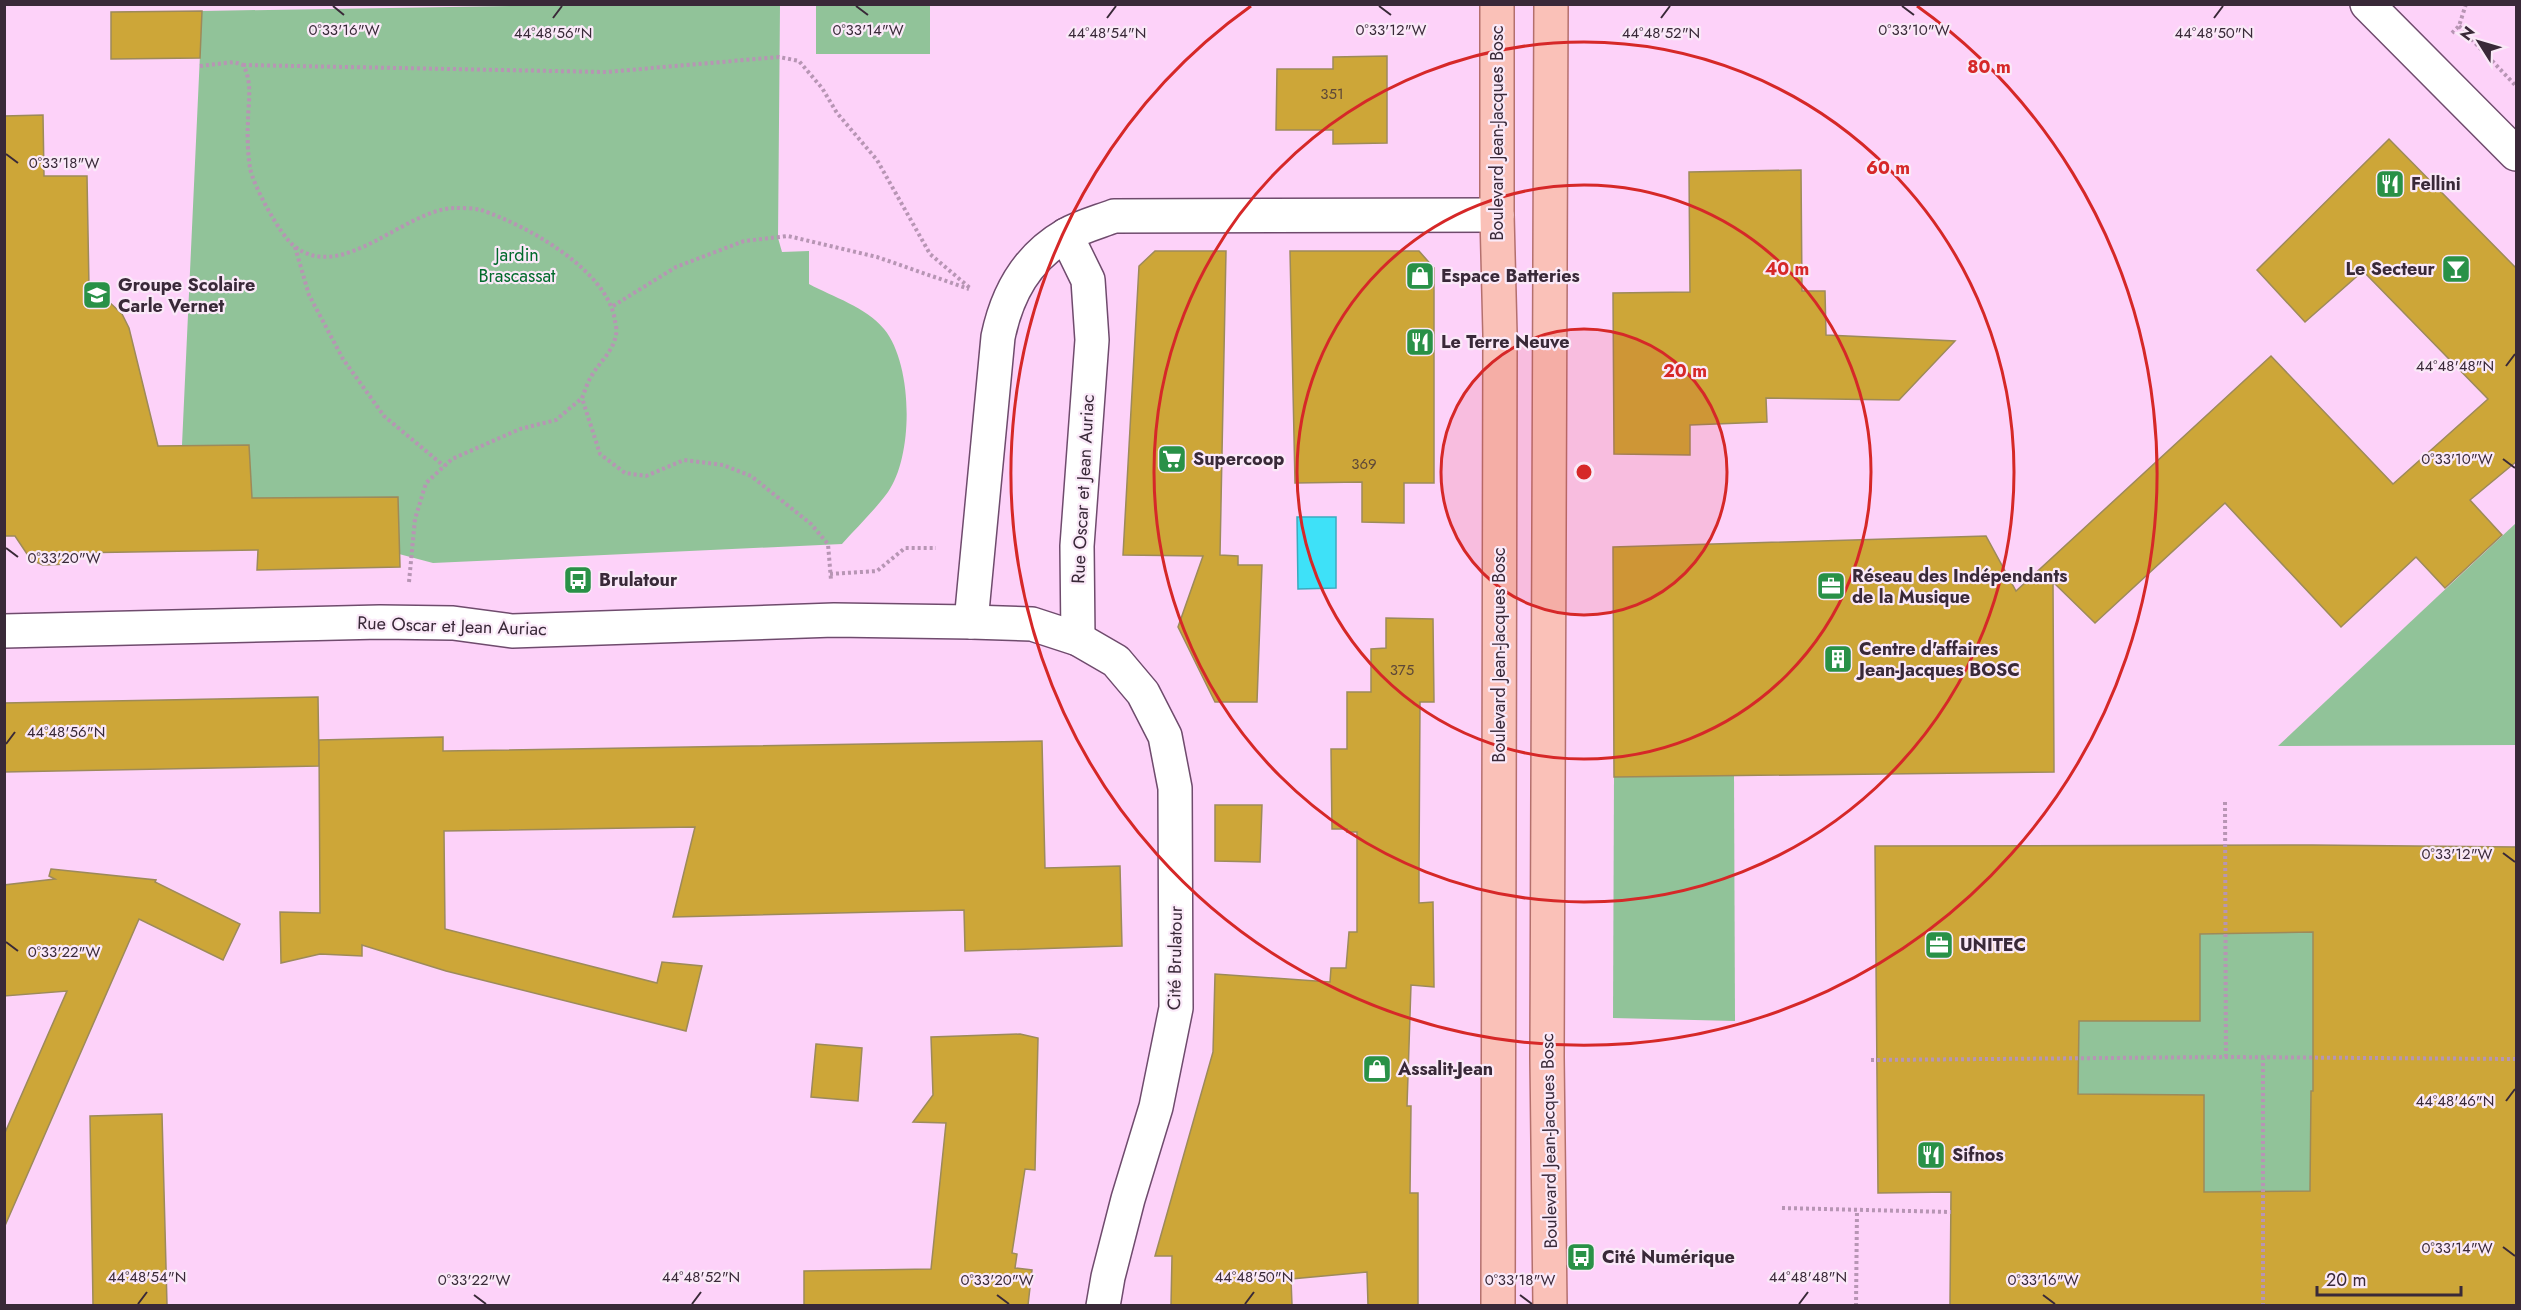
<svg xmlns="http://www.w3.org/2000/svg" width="2521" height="1310" font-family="Jost,sans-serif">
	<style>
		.green { fill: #91c399 }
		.water { fill: #3ee1f8; stroke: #3caabe; stroke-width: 1.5 }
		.building { fill: #cda638; stroke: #9d8a5a; stroke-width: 1.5; fill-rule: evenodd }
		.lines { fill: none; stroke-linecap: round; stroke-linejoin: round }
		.minor-casing { stroke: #6f4b6d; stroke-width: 36 }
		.major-casing { stroke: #b4706d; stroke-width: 36 }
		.path { stroke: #b795b4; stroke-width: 4; stroke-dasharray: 3 3; stroke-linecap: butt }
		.minor { stroke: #fff; stroke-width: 33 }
		.major { stroke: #fac1b8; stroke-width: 33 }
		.ticks { fill: none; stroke: #392938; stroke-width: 2 }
		.ring { fill: none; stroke: #d62828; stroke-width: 3 }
		.labels { text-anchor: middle; stroke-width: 4.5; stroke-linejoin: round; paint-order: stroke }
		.number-label { font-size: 15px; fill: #5e4838 }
		.street-label { font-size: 18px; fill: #392938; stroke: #fae9f8 }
		.poi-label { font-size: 18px; font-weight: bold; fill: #392938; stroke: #fae9f8; text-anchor: start }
		.park-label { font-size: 18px; fill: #006a2b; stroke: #fae9f8 }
		.ticks-label { font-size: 15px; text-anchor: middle; fill: #392938; stroke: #fae9f8; stroke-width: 4.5; stroke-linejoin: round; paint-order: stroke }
		.centre { fill: #d62828; stroke: #fae9f8; stroke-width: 3 }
		.ring-label { font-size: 18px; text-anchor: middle; font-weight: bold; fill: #d62828; stroke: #fae9f8; stroke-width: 4.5; stroke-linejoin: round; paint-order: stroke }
	</style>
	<rect width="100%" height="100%" fill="#fdd2f9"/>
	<g class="green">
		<path d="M 563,5 L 780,5 L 778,238 L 782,252 L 809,251 L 809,284 C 833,297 866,307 884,329 C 913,364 914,455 888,492 C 875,510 857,527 842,544 L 433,563 L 399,554 L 398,497 L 252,498 L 249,445 L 182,445 L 202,11 Z"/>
		<rect x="816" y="5" width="114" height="49"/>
		<polygon points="2516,523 2516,745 2278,746"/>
		<polygon points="1734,774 1735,1021 1613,1018 1614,777"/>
		<polygon points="2313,932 2313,1021 2516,1093 2311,1091 2310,1191 2204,1192 2204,1095 2078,1094 2079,1021 2200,1021 2200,934"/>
	</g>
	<polygon class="water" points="1297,517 1336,517 1336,588 1298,589"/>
	<g class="building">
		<polygon points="202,11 200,58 111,59 111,12"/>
		<polygon points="1387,56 1387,143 1333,144 1333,130 1276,130 1277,69 1333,69 1333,57"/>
		<polygon points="43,115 44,176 87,176 89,288 107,300 122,314 129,328 158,446 249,445 252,498 398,497 400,567 257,570 258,550 69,553 69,564 43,565 31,560 15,536 4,536 4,116"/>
		<polygon points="2389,139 2517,269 2517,461 2470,500 2502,535 2445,588 2416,557 2341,627 2225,503 2095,623 2053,582 2054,772 1614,777 1613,547 1986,536 2016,591 2271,356 2393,484 2488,399 2363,271 2305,322 2257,270"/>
		<polygon points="1801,170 1802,291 1825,291 1826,335 1955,341 1899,400 1766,398 1767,422 1690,425 1690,455 1614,454 1613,293 1690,292 1689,172"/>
		<polygon points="1155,251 1226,251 1220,555 1238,556 1238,565 1262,565 1257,702 1215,702 1178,627 1203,556 1123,555 1139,266"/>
		<polygon points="1290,251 1419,251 1434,268 1434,483 1404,483 1404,523 1362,522 1362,482 1295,483"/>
		<polygon points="1386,618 1433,619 1434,702 1420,702 1419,873 1419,903 1433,902 1434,987 1411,985 1407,1106 1411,1106 1410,1193 1418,1193 1418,1305 1368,1305 1367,1272 1291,1279 1292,1305 1171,1305 1172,1256 1155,1256 1213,1052 1215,974 1330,982 1331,968 1346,968 1349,932 1357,932 1357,832 1347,832 1347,829 1332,829 1331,749 1347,749 1347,692 1371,692 1371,649 1386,648"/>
		<polygon points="318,697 319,766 4,772 4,703"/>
		<polygon points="443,737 443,751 1042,741 1045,868 1120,866 1122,946 965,951 964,910 673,917 695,827 444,831 445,929 657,983 662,962 702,966 686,1031 446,971 362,945 362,956 320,954 281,963 280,912 320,913 319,740"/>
		<polygon points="1215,805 1262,805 1260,862 1215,861"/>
		<path d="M 2312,845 L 2517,847 L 2517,1305 L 1950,1305 L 1951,1192 L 1878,1193 L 1875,846 ZM 2313,932 L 2313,1091 L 2311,1091 L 2310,1191 L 2204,1192 L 2204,1095 L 2078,1094 L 2079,1021 L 2200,1021 L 2200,934 Z"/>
		<polygon points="51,869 156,880 155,882 240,924 223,960 139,919 4,1228 4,1135 67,991 4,996 4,885 55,879 49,876"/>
		<polygon points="1020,1034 1038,1038 1035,1170 1025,1169 1012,1253 1017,1254 1015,1268 1032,1270 1028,1305 804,1305 804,1271 931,1269 946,1123 913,1122 933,1095 931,1037"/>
		<polygon points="816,1044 862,1048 858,1101 811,1097"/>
		<polygon points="162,1114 167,1305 93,1305 90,1116"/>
	</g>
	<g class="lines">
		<g class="minor-casing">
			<g id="minor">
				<polyline points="2367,4 2516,154"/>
				<polyline points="1066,235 1088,280 1092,340 1077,546 1078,639"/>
				<path d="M 971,622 L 998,337 C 1007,294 1026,258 1066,235 C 1080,227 1098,222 1114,216 L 1497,215"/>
				<polyline points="4,631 380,622 453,623 512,631 834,620 971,622 1032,624 1078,639 1116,661 1143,693 1165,736 1175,788 1176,1008 1156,1107 1128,1199 1108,1277 1103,1306"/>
			</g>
		</g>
		<g class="major-casing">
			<g id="major">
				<polyline points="1497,4 1497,215 1500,334 1498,1306"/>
				<polyline points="1550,1306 1547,1057 1551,4"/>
			</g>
		</g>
		<g class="path">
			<polyline points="2459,26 2516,86"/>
			<polyline points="2452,33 2459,26 2466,4"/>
			<polyline points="243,65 606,72 779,57 799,61 822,88 837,113 877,160 930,254 970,288"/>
			<path d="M 200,66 L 234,62 L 243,65 C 253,82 248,103 248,122 C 247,137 248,154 250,168 C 253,185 280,235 294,246 C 342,284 404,210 454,208 C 462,208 473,208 481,210 C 526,225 608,270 615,321 C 616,325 617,331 616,335 C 613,352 599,362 591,377 C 587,383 585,391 582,398 L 600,454 L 625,473 L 646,476 L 684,460 L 723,465 L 751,476 L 811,524 L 828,544 L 831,580"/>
			<polyline points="295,247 309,295 343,359 384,416 444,466"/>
			<polyline points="613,306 676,267 744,241 788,236 877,257 969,289"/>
			<polyline points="830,574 877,571 905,548 936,548"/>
			<polyline points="409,582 415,519 426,483 452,459 520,429 556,420 582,398"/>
			<polyline points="2225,802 2226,1057"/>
			<polyline points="1871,1060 2226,1057 2516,1059"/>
			<polyline points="1782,1208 1951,1212"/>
			<polyline points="1856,1306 1857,1210"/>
			<polyline points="2263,1306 2263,1058"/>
		</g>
		<use href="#minor" class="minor"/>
		<use href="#major" class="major"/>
	</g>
	<path class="ticks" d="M 333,6 L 344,15M 856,6 L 868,15M 1379,6 L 1391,15M 1902,6 L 1914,15M 553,18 L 562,6M 1107,18 L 1116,6M 1661,18 L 1670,6M 2214,18 L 2223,6M 6,154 L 18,163M 2506,366 L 2515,354M 2503,459 L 2515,468M 6,548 L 18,557M 6,744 L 15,732M 2503,853 L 2515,862M 6,942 L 18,951M 2506,1101 L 2515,1089M 2503,1247 L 2515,1256M 474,1295 L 486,1304M 997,1295 L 1009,1304M 1520,1295 L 1532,1304M 2043,1295 L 2055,1304M 138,1304 L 147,1292M 692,1304 L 701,1292M 1245,1304 L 1254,1292M 1799,1304 L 1808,1292"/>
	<circle cx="1584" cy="472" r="143" fill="#d62828" fill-opacity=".12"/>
	<g class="ring">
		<circle cx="1584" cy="472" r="143"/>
		<circle cx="1584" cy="472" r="287"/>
		<circle cx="1584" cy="472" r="430"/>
		<path d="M1917 6A573 573 0 1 1 1251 6"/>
	</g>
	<defs>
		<g id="restaurant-square" transform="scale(1.5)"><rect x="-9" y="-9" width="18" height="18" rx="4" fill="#299147" stroke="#fae9f8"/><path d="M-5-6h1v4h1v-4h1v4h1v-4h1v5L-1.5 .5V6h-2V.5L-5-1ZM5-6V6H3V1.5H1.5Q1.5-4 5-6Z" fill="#fff"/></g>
		<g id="bar-square" transform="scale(1.5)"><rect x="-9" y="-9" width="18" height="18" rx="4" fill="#299147" stroke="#fae9f8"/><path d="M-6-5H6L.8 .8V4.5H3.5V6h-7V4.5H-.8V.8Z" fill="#fff"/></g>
		<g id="shop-square" transform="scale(1.5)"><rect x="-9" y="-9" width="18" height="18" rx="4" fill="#299147" stroke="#fae9f8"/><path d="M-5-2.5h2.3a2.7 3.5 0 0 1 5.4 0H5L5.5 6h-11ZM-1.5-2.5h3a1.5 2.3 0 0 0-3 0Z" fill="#fff"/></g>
		<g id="school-square" transform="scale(1.5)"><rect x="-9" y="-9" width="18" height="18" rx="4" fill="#299147" stroke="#fae9f8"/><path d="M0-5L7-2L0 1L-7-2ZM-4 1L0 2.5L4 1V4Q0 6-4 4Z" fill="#fff"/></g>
		<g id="supermarket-square" transform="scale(1.5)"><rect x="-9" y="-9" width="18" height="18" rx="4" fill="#299147" stroke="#fae9f8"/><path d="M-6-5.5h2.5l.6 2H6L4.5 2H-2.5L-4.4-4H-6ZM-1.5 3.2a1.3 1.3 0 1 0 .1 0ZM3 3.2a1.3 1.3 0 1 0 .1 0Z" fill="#fff"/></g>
		<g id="bus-square" transform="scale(1.5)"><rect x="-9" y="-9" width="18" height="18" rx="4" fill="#299147" stroke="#fae9f8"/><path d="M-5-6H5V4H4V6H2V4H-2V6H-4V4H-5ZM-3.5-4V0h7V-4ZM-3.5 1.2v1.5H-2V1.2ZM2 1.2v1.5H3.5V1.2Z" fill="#fff"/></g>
		<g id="office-square" transform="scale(1.5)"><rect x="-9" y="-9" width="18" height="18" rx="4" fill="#299147" stroke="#fae9f8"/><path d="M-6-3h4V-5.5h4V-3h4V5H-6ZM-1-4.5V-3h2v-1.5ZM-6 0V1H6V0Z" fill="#fff"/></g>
		<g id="building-square" transform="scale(1.5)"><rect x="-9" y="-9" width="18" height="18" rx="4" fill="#299147" stroke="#fae9f8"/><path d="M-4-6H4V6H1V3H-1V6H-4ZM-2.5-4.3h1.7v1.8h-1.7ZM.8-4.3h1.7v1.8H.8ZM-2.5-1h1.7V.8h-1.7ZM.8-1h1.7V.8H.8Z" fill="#fff"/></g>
	</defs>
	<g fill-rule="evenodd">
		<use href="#restaurant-square" x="2390" y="184"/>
		<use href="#bar-square" x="2456" y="269"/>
		<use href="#shop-square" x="1420" y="276"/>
		<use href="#school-square" x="97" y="295"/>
		<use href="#restaurant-square" x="1420" y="342"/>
		<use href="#supermarket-square" x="1172" y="459"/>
		<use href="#bus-square" x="578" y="580"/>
		<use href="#office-square" x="1831" y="586"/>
		<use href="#building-square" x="1838" y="659"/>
		<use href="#office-square" x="1939" y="945"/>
		<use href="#shop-square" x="1377" y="1069"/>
		<use href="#restaurant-square" x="1931" y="1155"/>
		<use href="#bus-square" x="1581" y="1257"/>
	</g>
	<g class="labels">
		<g class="number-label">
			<text x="1332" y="99">351</text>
			<text x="1364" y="469">369</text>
			<text x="1402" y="675">375</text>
		</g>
		<g class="street-label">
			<text transform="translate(1497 133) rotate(-90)" y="6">Boulevard Jean-Jacques Bosc</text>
			<text transform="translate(1083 489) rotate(-87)" y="6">Rue Oscar et Jean Auriac</text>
			<text transform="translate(452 626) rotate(2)" y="6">Rue Oscar et Jean Auriac</text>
			<text transform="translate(1499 655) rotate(-90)" y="6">Boulevard Jean-Jacques Bosc</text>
			<text transform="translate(1175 958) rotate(-89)" y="6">Cité Brulatour</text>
			<text transform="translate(1549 1141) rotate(-91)" y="6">Boulevard Jean-Jacques Bosc</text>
		</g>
		<g class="poi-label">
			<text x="2411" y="190">Fellini</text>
			<text x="2435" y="275" text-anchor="end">Le Secteur</text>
			<text x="1441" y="282">Espace Batteries</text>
			<text x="118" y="291">Groupe Scolaire<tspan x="118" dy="21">Carle Vernet</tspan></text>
			<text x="1441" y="348">Le Terre Neuve</text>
			<text x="1193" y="465">Supercoop</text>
			<text x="1852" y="582">Réseau des Indépendants<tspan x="1852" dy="21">de la Musique</tspan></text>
			<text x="599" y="586">Brulatour</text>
			<text x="1859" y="655">Centre d'affaires<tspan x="1859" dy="21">Jean-Jacques BOSC</tspan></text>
			<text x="1960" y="951">UNITEC</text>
			<text x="1398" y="1075">Assalit-Jean</text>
			<text x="1952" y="1161">Sifnos</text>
			<text x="1602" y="1263">Cité Numérique</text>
		</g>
		<g class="park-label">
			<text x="517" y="261">Jardin<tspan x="517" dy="21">Brascassat</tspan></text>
		</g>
	</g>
	<g class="ticks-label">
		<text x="344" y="35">0°33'16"W</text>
		<text x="868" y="35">0°33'14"W</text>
		<text x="1391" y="35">0°33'12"W</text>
		<text x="1914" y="35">0°33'10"W</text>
		<text x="553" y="38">44°48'56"N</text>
		<text x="1107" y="38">44°48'54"N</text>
		<text x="1661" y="38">44°48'52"N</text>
		<text x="2214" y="38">44°48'50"N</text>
		<text x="64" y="168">0°33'18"W</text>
		<text x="2455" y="371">44°48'48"N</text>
		<text x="2457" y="464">0°33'10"W</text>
		<text x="64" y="563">0°33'20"W</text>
		<text x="66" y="737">44°48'56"N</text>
		<text x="2457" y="859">0°33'12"W</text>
		<text x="64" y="957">0°33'22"W</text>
		<text x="2455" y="1106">44°48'46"N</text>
		<text x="2457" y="1253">0°33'14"W</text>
		<text x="147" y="1282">44°48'54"N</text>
		<text x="701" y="1282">44°48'52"N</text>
		<text x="1254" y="1282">44°48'50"N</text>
		<text x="1808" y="1282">44°48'48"N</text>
		<text x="474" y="1285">0°33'22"W</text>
		<text x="997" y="1285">0°33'20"W</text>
		<text x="1520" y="1285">0°33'18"W</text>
		<text x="2043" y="1285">0°33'16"W</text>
	</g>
	<circle cx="1584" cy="472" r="9" class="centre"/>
	<g class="ring-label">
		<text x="1989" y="73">80 m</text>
		<text x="1888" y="174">60 m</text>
		<text x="1787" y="275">40 m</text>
		<text x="1685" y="377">20 m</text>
	</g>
	<rect width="2521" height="1310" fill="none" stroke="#392938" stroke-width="12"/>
	<g transform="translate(2479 42) rotate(307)" stroke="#fae9f8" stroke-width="4.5" paint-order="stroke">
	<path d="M0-4.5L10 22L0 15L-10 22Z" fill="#392938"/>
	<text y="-9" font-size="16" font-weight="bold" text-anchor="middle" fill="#392938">N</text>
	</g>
	<path d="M2317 1286v9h144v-9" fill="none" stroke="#392938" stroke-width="3"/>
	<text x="2326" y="1286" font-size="18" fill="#392938" stroke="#fae9f8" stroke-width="4.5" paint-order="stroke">20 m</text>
</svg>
